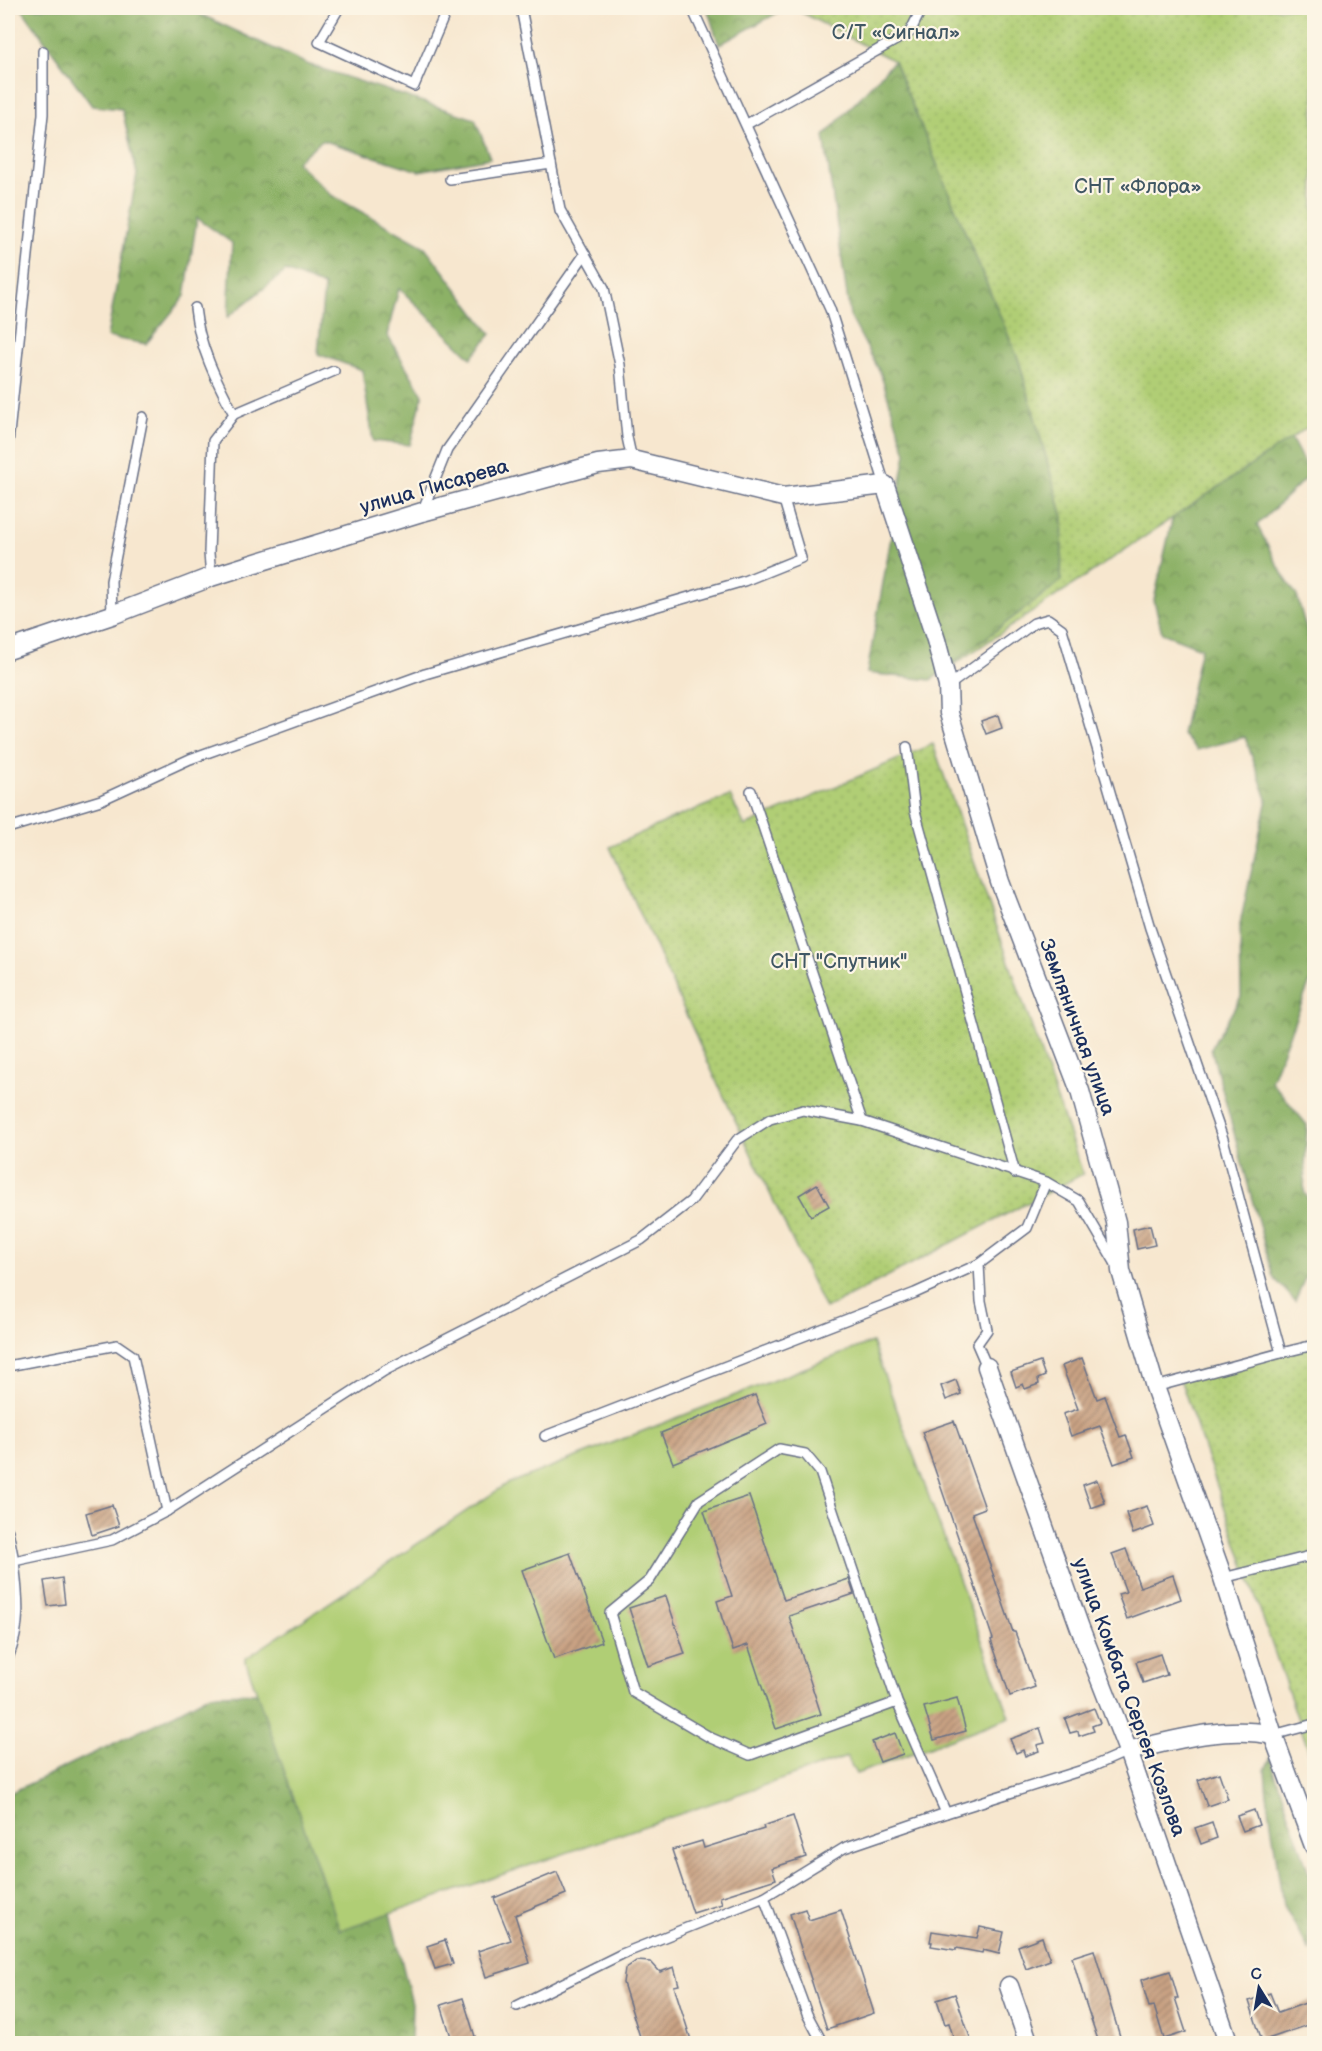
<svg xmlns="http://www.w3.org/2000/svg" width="1322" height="2051" font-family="'Balsamiq Sans',sans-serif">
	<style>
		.forest { fill: url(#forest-crowns); stroke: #547062; stroke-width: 1.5 }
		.garden { fill: url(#garden-dots); stroke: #667e6a; stroke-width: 1.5 }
		.pitch { fill: #b0ce75; stroke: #667e6a; stroke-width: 1.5 }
		.building { fill: url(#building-hatch) }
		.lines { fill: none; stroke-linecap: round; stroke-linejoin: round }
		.lane-casing { stroke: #686f86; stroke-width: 12 }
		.street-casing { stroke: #686f86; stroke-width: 21 }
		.lane { stroke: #fff; stroke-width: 9 }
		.street { stroke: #fff; stroke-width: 18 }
		.labels { text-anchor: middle; stroke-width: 4.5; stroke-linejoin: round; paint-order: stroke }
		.park-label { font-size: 20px; fill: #405764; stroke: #fcf5e5 }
		.street-label { font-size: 20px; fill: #1b2f5e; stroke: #fcf5e5 }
	</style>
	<defs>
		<pattern id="forest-crowns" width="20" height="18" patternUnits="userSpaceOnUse" patternTransform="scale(1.5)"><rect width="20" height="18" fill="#8cb166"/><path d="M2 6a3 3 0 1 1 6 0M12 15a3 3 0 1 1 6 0" fill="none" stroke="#729057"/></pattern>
		<pattern id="garden-dots" width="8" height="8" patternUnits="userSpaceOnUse" patternTransform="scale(1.5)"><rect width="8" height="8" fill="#b0ce75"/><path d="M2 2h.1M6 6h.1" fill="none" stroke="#97b168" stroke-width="1.8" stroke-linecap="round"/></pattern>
		<pattern id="building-hatch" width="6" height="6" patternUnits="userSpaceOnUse" patternTransform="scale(1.5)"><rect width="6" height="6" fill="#c9a283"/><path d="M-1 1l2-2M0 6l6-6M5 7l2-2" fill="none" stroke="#a2846e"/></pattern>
	</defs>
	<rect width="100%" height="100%" fill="#fcf5e5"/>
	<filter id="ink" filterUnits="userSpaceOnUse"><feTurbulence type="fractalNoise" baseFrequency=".0167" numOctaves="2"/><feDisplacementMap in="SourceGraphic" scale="12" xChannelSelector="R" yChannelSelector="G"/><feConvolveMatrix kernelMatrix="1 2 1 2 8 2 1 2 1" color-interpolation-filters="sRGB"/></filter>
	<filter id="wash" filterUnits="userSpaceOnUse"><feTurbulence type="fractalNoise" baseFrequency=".008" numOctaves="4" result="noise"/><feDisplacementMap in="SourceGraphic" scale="24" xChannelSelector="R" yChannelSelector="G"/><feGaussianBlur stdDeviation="1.35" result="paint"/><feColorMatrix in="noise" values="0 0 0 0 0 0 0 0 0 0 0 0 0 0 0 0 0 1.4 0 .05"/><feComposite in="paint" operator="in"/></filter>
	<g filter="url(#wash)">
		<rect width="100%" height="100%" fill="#f7e7cf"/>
		<g class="forest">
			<polygon points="21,8 187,8 307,64 475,119 490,158 419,171 322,140 296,162 331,195 425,247 491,334 471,358 399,288 387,335 423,395 410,445 373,441 362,370 318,354 324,286 286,271 228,317 232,243 197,218 185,296 146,344 107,337 137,174 122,109 92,106"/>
			<polygon points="707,8 780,8 781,11 719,45"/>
			<polygon points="1024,8 1281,419 1310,474 1257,525 1283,575 1297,596 1314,657 1314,982 1310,982 1271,1081 1307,1125 1304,1191 1314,1211 1314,1257 1295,1301 1273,1277 1211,1048 1241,997 1240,924 1267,799 1245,737 1197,750 1182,734 1201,648 1162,633 1154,600 1182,476"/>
			<polygon points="894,61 1019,361 1063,517 1061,581 931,680 867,673 906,453 880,372 850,316 824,136"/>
			<polygon points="310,1692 361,1793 412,2004 411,2043 8,2044 8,1794 159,1722 211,1694"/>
			<polygon points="1270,1758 1314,1888 1307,1905 1310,1951 1283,1905 1267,1794 1265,1770"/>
		</g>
		<g class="garden">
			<polygon points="793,8 1314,8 1314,423 931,680 1061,581 1063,517 1019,361 894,61"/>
			<polygon points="933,744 1083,1174 825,1309 716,1080 610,847 674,818 730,796 745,826"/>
			<polygon points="1314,1346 1314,1766 1179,1376"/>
		</g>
		<polygon class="pitch" points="872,1342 1010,1717 856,1774 847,1757 340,1930 245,1659 507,1484"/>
		<g id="blocks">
			<g class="building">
				<polygon points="998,715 1002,728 986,734 981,721"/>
				<polygon points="817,1184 829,1206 811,1216 799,1195"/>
				<polygon points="1150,1225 1155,1245 1137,1249 1133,1229"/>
				<polygon points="1082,1358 1097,1399 1105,1396 1120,1437 1126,1435 1134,1457 1114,1464 1100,1426 1071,1436 1063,1414 1078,1409 1062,1366"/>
				<polygon points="1040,1362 1045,1376 1038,1379 1039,1384 1025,1389 1023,1384 1016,1387 1011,1372"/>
				<polygon points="956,1380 961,1394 946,1400 941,1386"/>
				<polygon points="755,1395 767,1424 673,1463 661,1433"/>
				<polygon points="954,1421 985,1508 972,1513 1013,1632 1015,1632 1035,1687 1010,1696 991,1640 993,1639 922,1432"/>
				<polygon points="1097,1480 1105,1503 1091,1508 1083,1485"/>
				<polygon points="749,1496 784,1600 849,1579 854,1594 789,1616 821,1714 776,1729 748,1645 733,1650 722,1618 717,1601 732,1596 704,1511"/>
				<polygon points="112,1505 119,1526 92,1535 86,1513"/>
				<polygon points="1147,1506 1154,1526 1133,1534 1126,1513"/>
				<polygon points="1126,1549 1140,1587 1173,1575 1181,1599 1127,1619 1118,1594 1126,1592 1112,1554"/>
				<polygon points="570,1553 602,1642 554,1659 522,1570"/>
				<polygon points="62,1578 65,1604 48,1606 44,1581"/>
				<polygon points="666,1596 685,1654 648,1666 629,1608"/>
				<polygon points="1160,1654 1167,1675 1143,1683 1136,1662"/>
				<polygon points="957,1698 966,1731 934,1740 924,1707"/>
				<polygon points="1094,1708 1100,1723 1092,1726 1094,1731 1079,1736 1078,1731 1070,1733 1065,1719"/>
				<polygon points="1040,1728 1045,1743 1037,1745 1039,1751 1025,1756 1023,1750 1016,1753 1010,1739"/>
				<polygon points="895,1733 903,1754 880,1762 872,1742"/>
				<polygon points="1219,1773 1228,1799 1207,1806 1198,1780"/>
				<polygon points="1254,1810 1259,1825 1243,1831 1237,1816"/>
				<polygon points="793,1816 806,1857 772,1868 776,1879 720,1897 722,1904 693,1913 672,1850 702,1841 704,1848 764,1829 763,1826"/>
				<polygon points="1212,1822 1217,1838 1201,1844 1195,1828"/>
				<polygon points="557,1872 566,1894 515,1915 530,1963 486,1977 478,1951 511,1940 494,1898"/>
				<polygon points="805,1909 809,1920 841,1910 874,2013 827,2029 790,1914"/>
				<polygon points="980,1927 1004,1932 999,1954 983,1950 982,1953 956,1948 956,1950 931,1946 932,1942 930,1942 932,1931 977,1938"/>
				<polygon points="1042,1937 1050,1960 1026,1969 1018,1946"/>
				<polygon points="445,1940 453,1964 435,1969 427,1946"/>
				<polygon points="1094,1950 1115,2020 1122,2043 1099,2043 1084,1998 1072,1957"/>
				<polygon points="636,1961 651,1962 660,1972 674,1967 679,1985 674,1986 692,2043 642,2043 623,1983 625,1969"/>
				<polygon points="1170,1971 1178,1998 1175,1998 1186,2032 1164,2039 1154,2006 1149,2007 1141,1980"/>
				<polygon points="1270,1993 1278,2013 1311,2001 1314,2011 1314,2023 1262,2041 1249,2001"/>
				<polygon points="955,1994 972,2043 955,2043 949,2023 945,2024 937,2000"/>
				<polygon points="463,1998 477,2043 453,2043 441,2005"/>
			</g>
		</g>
	</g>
	<g filter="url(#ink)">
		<use href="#blocks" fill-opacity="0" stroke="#686f86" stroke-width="1.5"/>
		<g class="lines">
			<g class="lane-casing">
				<g id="lane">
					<polyline points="339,8 319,42 414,86 447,9"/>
					<polyline points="521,8 560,210 604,288 620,365 627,437 632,460"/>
					<polyline points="692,8 830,309 885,485"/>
					<polyline points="747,124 910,32 922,8"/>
					<polyline points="450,179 551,164"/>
					<path d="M 195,308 C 199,346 216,380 234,414 L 213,441 L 209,553 L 211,577"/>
					<polyline points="234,414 334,371"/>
					<polyline points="8,443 43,114 43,51"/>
					<polyline points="422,512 447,450 585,254"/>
					<polyline points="112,615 111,581 143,417"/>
					<polyline points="948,686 1034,623 1048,619 1062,629 1150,928 1223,1139 1281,1353 1314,1345"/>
					<polyline points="907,747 915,811 1015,1173"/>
					<polyline points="751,791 862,1121"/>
					<polyline points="8,828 101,800 190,759 425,674 744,581 801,558 783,497"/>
					<polyline points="979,1264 981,1301 987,1330 977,1344 987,1367"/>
					<polyline points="8,1366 117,1345 133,1356 167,1511"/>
					<polyline points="1155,1387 1281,1353"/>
					<polyline points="545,1436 915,1293 979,1264 1027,1228 1046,1182"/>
					<polyline points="8,1531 14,1561"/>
					<polyline points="1223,1578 1314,1555"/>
					<path d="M 8,1658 C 22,1625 18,1596 14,1561 L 112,1540 L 167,1511 L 384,1371 L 641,1240 L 691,1201 L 737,1140 L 770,1119 L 803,1110 L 862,1121 L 1046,1182 L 1079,1201 L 1116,1264"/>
					<polyline points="897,1702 820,1472 805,1454 779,1449 699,1501 650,1580 610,1613 633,1692 711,1738 750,1755 897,1702 946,1813"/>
					<polyline points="1273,1735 1314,1724"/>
					<polyline points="764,1897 807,2014 823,2044"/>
					<polyline points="517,2006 622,1954 764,1897 844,1848 946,1813 1089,1768 1128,1751"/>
				</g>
			</g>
			<g class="street-casing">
				<g id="street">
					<polyline points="8,650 112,615 211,577 246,566 422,512 598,464 632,460 783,497 885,485 936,640 948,686 949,713 1000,882 1080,1091 1116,1222 1121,1271 1155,1387 1223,1578 1273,1735 1314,1846"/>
					<polyline points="987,1367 1080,1628 1128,1751 1229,2044"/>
					<path d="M 1128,1751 C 1175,1740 1225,1725 1273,1735"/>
					<polyline points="1009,1986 1029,2044"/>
				</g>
			</g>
			<use href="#lane" class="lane"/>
			<use href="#street" class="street"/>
		</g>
	</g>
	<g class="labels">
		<g class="park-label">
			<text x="896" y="39">С/Т «Сигнал»</text>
			<text x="1138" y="193">СНТ «Флора»</text>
			<text x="839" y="968">СНТ "Спутник"</text>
		</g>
		<g class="street-label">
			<text transform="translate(434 486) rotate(-16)" y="7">улица Писарева</text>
			<text transform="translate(1078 1027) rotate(70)" y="7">Земляничная улица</text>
			<text transform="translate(1130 1697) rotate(70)" y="7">улица Комбата Сергея Козлова</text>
		</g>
	</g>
	<rect width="1322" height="2051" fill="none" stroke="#fcf5e5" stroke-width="30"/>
	<g transform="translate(1259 1988) rotate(349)" stroke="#fcf5e5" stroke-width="4.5" paint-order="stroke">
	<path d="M0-4.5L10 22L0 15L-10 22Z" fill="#1b2f5e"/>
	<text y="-9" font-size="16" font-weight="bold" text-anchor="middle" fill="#1b2f5e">С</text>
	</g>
</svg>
